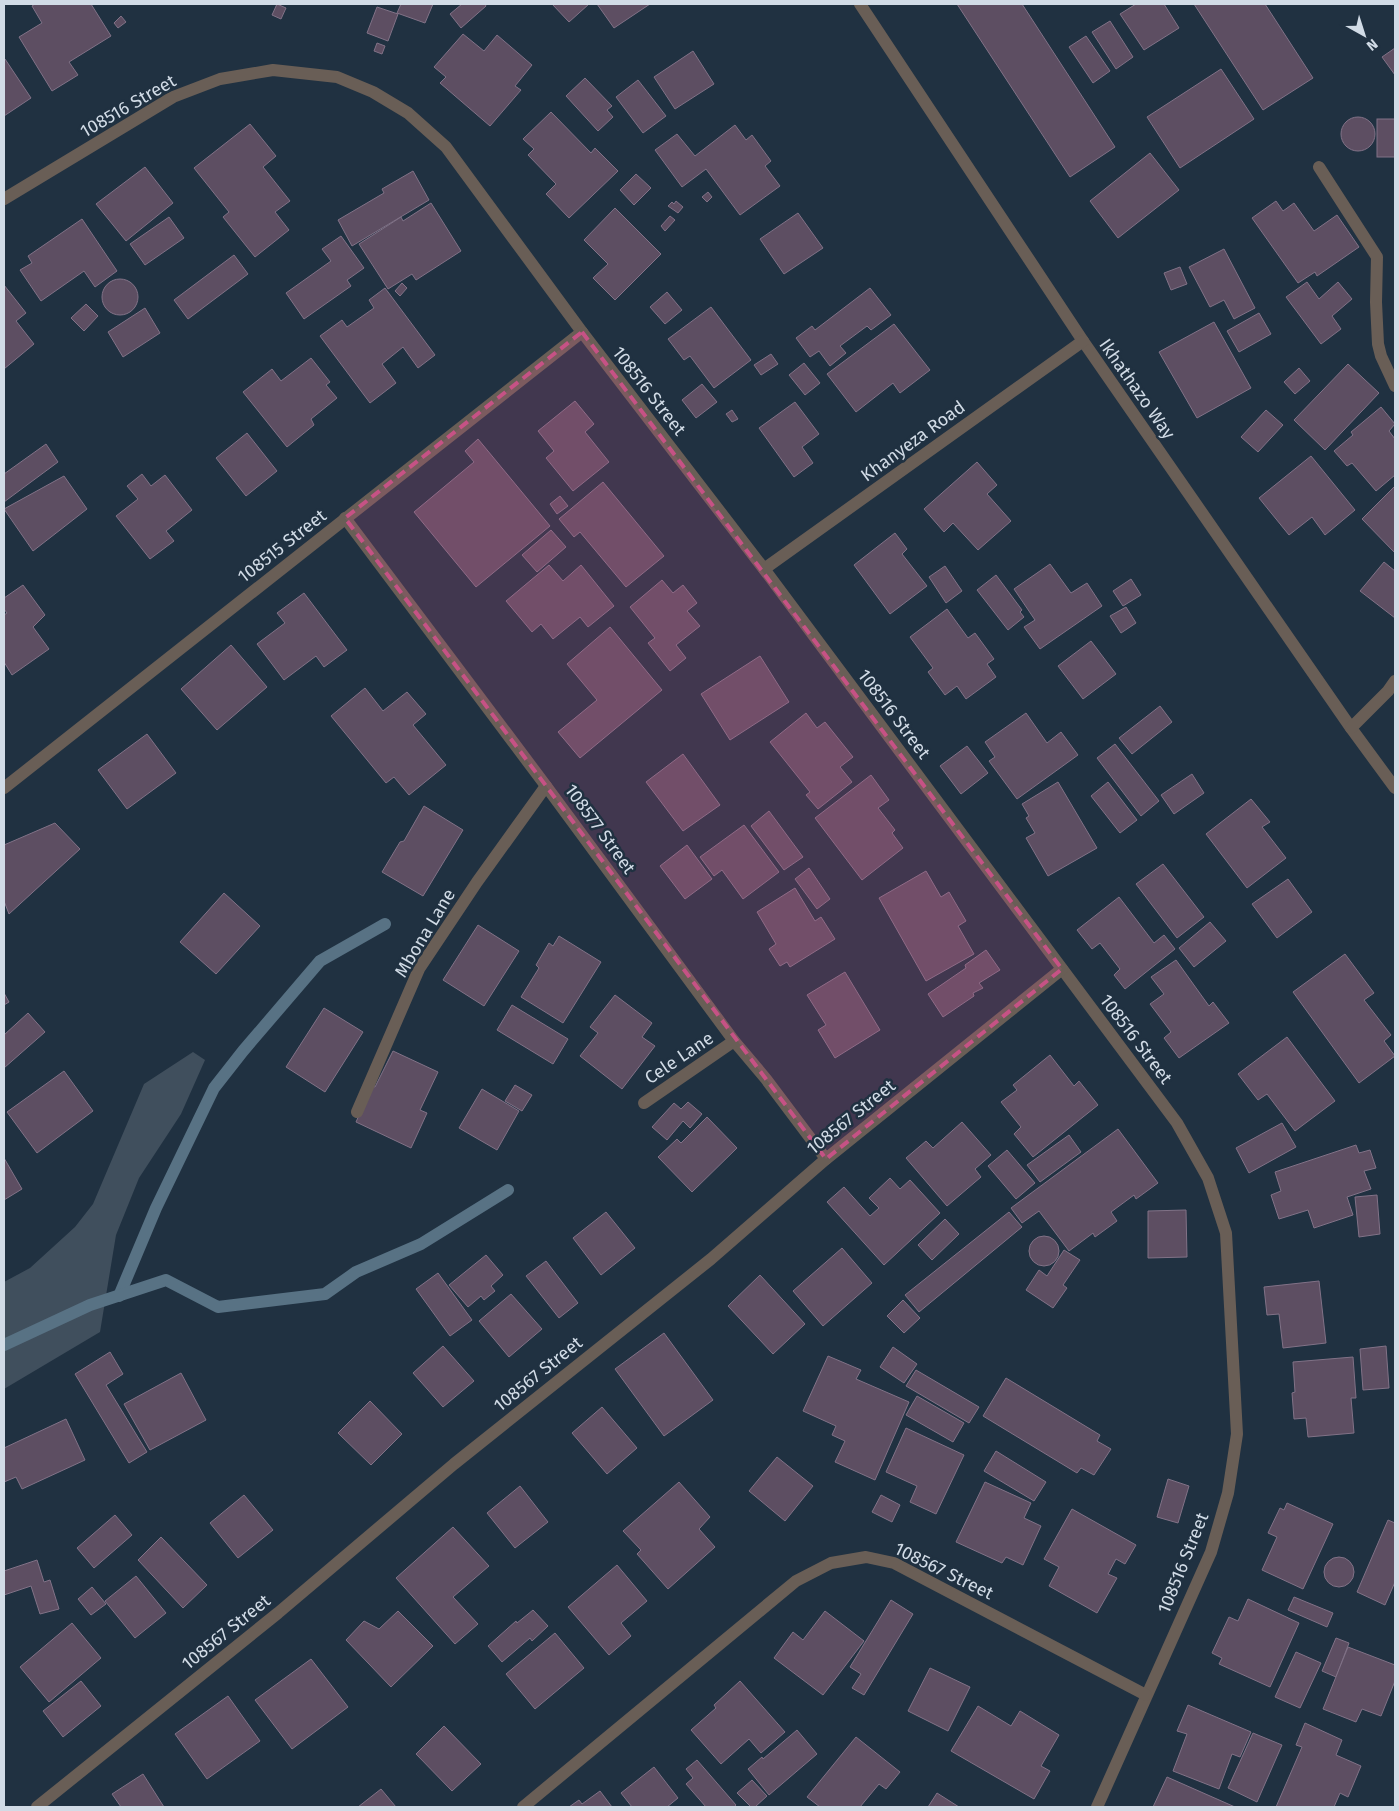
<svg xmlns="http://www.w3.org/2000/svg" width="1399" height="1811" font-family="'Fira Sans',sans-serif">
	<style>
		.green { fill: #404f5d }
		.lines { fill: none; stroke-linecap: round; stroke-linejoin: round }
		.stream { stroke: #587284; stroke-width: 12 }
		.building { fill: #5d4e62; stroke: #817287 }
		.minor { stroke: #695e56; stroke-width: 12 }
		.marked { fill: #c65285; fill-opacity: 0.2; stroke: #c65285; stroke-width: 4; stroke-dasharray: 10 6; stroke-linejoin: round }
		.labels { text-anchor: middle; stroke-width: 5; stroke-linejoin: round; paint-order: stroke }
		.street-label { font-size: 18px; fill: #d1dbe6; stroke: #203141 }
	</style>
	<rect width="100%" height="100%" fill="#203141"/>
	<polygon class="green" points="193,1052 205,1060 181,1114 139,1178 116,1235 100,1332 4,1389 4,1282 30,1268 75,1227 93,1204 144,1084"/>
	<g class="lines">
		<g class="stream">
			<polyline points="119,1296 156,1208 214,1088 243,1051 320,961 385,924"/>
			<polyline points="4,1345 90,1305 166,1280 218,1307 325,1294 356,1272 421,1244 508,1190"/>
		</g>
	</g>
	<g class="building">
		<polygon points="35,4 91,4 111,36 69,62 78,75 52,91 19,37 42,23 32,6"/>
		<polygon points="277,4 286,8 281,19 272,15"/>
		<polygon points="401,4 433,4 425,23 397,13"/>
		<polygon points="462,4 485,4 486,6 461,28 450,14"/>
		<polygon points="552,4 589,4 569,22"/>
		<polygon points="597,4 650,4 614,28"/>
		<polygon points="957,4 1022,4 1115,147 1070,177"/>
		<polygon points="1136,4 1164,4 1179,28 1144,50 1120,14"/>
		<polygon points="1194,4 1265,4 1313,78 1263,110"/>
		<polygon points="377,7 398,14 388,41 367,33"/>
		<polygon points="121,16 126,22 118,28 114,23"/>
		<polygon points="1110,21 1133,57 1116,69 1092,32"/>
		<polygon points="463,34 484,51 497,35 532,65 515,86 521,90 490,126 440,83 446,77 434,67"/>
		<polygon points="1086,36 1110,71 1093,83 1069,47"/>
		<polygon points="377,43 385,46 382,54 374,51"/>
		<polygon points="1395,48 1395,75 1382,57"/>
		<polygon points="693,51 714,84 675,109 654,77"/>
		<polygon points="5,59 31,98 4,116 4,60"/>
		<polygon points="1221,69 1254,119 1180,168 1147,117"/>
		<polygon points="585,78 612,106 607,110 613,117 598,131 566,96"/>
		<polygon points="638,80 666,116 643,133 616,97"/>
		<polygon points="551,112 591,153 595,148 618,171 569,218 546,194 556,184 528,155 534,149 523,139"/>
		<circle cx="1358" cy="134" r="17"/>
		<rect x="1377" y="119" width="18" height="38"/>
		<polygon points="250,124 276,156 263,167 290,201 275,212 289,230 255,257 223,217 229,212 194,168"/>
		<polygon points="735,125 746,140 752,135 771,161 765,166 780,186 740,215 706,169 682,187 655,150 677,134 695,156"/>
		<polygon points="1150,153 1179,190 1118,238 1090,201"/>
		<polygon points="145,167 173,203 126,241 96,204"/>
		<polygon points="413,171 429,200 352,246 338,220 384,193 382,189"/>
		<polygon points="636,174 651,188 634,205 620,190"/>
		<polygon points="708,192 712,197 707,202 702,197"/>
		<polygon points="676,201 683,207 678,213 668,206 672,202 674,204"/>
		<polygon points="1276,201 1283,211 1294,203 1314,231 1337,215 1359,247 1317,276 1315,272 1298,283 1252,218"/>
		<polygon points="431,203 461,251 416,280 412,274 388,289 359,244 401,217 403,221"/>
		<polygon points="615,208 661,254 615,300 593,278 608,264 584,240"/>
		<polygon points="798,213 823,248 784,274 760,239"/>
		<polygon points="670,216 675,220 665,231 661,226"/>
		<polygon points="169,217 184,238 145,265 130,244"/>
		<polygon points="82,219 117,271 95,287 84,271 41,301 20,270 32,263 28,256"/>
		<polygon points="341,236 364,268 347,280 351,286 304,319 286,293 331,261 322,249"/>
		<polygon points="1224,249 1255,308 1234,319 1224,300 1210,307 1189,267"/>
		<polygon points="234,255 248,274 188,319 174,300"/>
		<polygon points="1180,267 1187,284 1171,290 1164,273"/>
		<circle cx="120" cy="297" r="18"/>
		<polygon points="1307,282 1319,299 1338,282 1352,299 1332,316 1341,329 1321,344 1286,297"/>
		<polygon points="402,283 407,288 400,296 395,291"/>
		<polygon points="4,285 26,313 16,321 34,344 4,369"/>
		<polygon points="385,288 435,355 418,368 403,347 382,364 396,383 370,403 320,336 342,320 347,327 374,308 369,300"/>
		<polygon points="870,288 891,315 871,330 867,326 840,346 846,353 830,366 819,351 810,357 796,338 812,326 815,330"/>
		<polygon points="667,292 682,310 665,324 650,307"/>
		<polygon points="86,304 98,316 84,331 71,318"/>
		<polygon points="711,307 751,360 714,388 690,356 684,360 668,339"/>
		<polygon points="145,308 160,333 123,357 108,332"/>
		<polygon points="1259,313 1271,334 1239,352 1227,331"/>
		<polygon points="1214,322 1251,388 1197,418 1159,352"/>
		<polygon points="894,324 930,370 900,393 893,383 856,412 827,374"/>
		<polygon points="771,354 778,364 761,375 754,365"/>
		<polygon points="311,358 330,382 326,385 337,398 311,419 314,425 287,447 243,392 272,369 281,381"/>
		<polygon points="804,363 820,383 805,395 789,375"/>
		<polygon points="1348,364 1379,393 1325,450 1294,420"/>
		<polygon points="1299,368 1310,381 1295,394 1284,382"/>
		<polygon points="702,384 717,402 696,418 682,400"/>
		<polygon points="575,401 594,424 585,432 609,462 573,491 546,458 554,451 538,431"/>
		<polygon points="795,402 819,434 802,447 813,463 794,477 759,428"/>
		<polygon points="1381,407 1395,424 1389,431 1395,439 1395,475 1376,491 1352,463 1347,466 1334,451 1353,435 1351,432"/>
		<polygon points="732,410 738,419 732,422 726,414"/>
		<polygon points="1266,410 1283,425 1258,452 1241,437"/>
		<polygon points="247,433 277,471 246,496 216,458"/>
		<polygon points="478,439 550,526 476,587 414,512 474,462 465,451"/>
		<polygon points="46,444 58,462 4,502 4,474"/>
		<polygon points="1311,456 1355,510 1325,535 1312,517 1289,535 1259,498"/>
		<polygon points="977,462 997,485 987,494 1011,521 978,550 953,523 944,532 924,509"/>
		<polygon points="142,474 151,486 165,475 192,510 166,531 174,541 150,559 116,516 138,499 127,486"/>
		<polygon points="64,476 87,509 33,551 4,509"/>
		<polygon points="603,482 664,556 626,587 580,532 574,537 559,519"/>
		<polygon points="1395,486 1395,553 1362,519"/>
		<polygon points="560,496 568,506 557,514 550,504"/>
		<polygon points="551,530 566,547 537,572 522,555"/>
		<polygon points="895,533 907,549 902,554 927,586 890,614 854,565"/>
		<polygon points="1384,562 1395,571 1395,618 1360,591"/>
		<polygon points="1050,564 1071,593 1087,583 1102,606 1040,649 1024,627 1035,620 1014,589"/>
		<polygon points="549,565 563,581 581,565 614,606 588,627 580,617 553,639 541,624 532,632 506,601"/>
		<polygon points="945,566 962,591 946,603 929,577"/>
		<polygon points="996,575 1022,610 1020,612 1024,617 1008,630 977,590"/>
		<polygon points="1131,579 1141,595 1123,606 1113,591"/>
		<polygon points="662,580 673,593 683,585 697,603 687,611 700,626 676,645 686,658 670,671 648,643 655,638 630,607"/>
		<polygon points="23,585 45,615 33,627 49,649 12,675 4,662 4,615 7,613 4,609 4,598"/>
		<polygon points="304,593 347,650 324,667 316,656 284,680 257,644 285,623 277,613"/>
		<polygon points="1126,607 1136,623 1121,633 1110,616"/>
		<polygon points="947,609 968,638 975,633 994,659 987,664 996,677 966,699 957,686 945,695 928,672 933,668 910,637"/>
		<polygon points="610,627 662,690 580,758 558,732 597,700 567,664"/>
		<polygon points="1091,641 1116,674 1083,699 1058,666"/>
		<polygon points="231,645 267,687 217,730 181,689"/>
		<polygon points="760,656 789,702 730,740 701,694"/>
		<polygon points="365,688 383,711 407,692 426,714 413,725 446,765 409,795 394,777 386,783 331,716"/>
		<polygon points="1160,706 1172,722 1132,754 1119,738"/>
		<polygon points="806,713 817,728 825,722 853,757 840,767 852,782 818,809 806,795 810,792 770,742"/>
		<polygon points="1026,713 1047,743 1061,732 1078,755 1017,799 989,761 995,757 985,742"/>
		<polygon points="147,734 176,773 127,809 98,770"/>
		<polygon points="1115,744 1159,801 1141,816 1097,758"/>
		<polygon points="967,746 988,773 961,794 940,766"/>
		<polygon points="683,754 720,805 683,831 646,782"/>
		<polygon points="1192,774 1204,793 1174,814 1161,795"/>
		<polygon points="871,775 889,800 878,808 895,830 892,833 903,848 862,880 815,818"/>
		<polygon points="1058,782 1097,848 1048,876 1026,838 1035,833 1026,818 1029,816 1022,804"/>
		<polygon points="1108,782 1137,820 1120,833 1091,796"/>
		<polygon points="1251,799 1270,822 1262,827 1286,858 1247,888 1206,834"/>
		<polygon points="424,806 463,830 423,896 382,872 400,842 404,841"/>
		<polygon points="769,811 803,857 784,870 751,826"/>
		<polygon points="55,823 80,849 9,914 4,901 4,845"/>
		<polygon points="744,825 779,872 743,899 722,870 714,876 700,857"/>
		<polygon points="687,845 712,879 685,899 660,866"/>
		<polygon points="1163,864 1204,917 1177,938 1136,884"/>
		<polygon points="809,868 830,899 817,909 795,879"/>
		<polygon points="926,871 941,897 949,892 966,921 958,926 974,954 926,981 879,898"/>
		<polygon points="1288,879 1312,912 1277,938 1252,904"/>
		<polygon points="795,888 815,921 821,917 835,939 790,967 787,962 780,966 769,949 776,944 757,912"/>
		<polygon points="224,893 260,926 216,974 180,942"/>
		<polygon points="1119,897 1154,943 1164,935 1175,949 1125,989 1114,975 1120,969 1100,943 1092,949 1077,930"/>
		<polygon points="1210,922 1226,941 1194,967 1179,948"/>
		<polygon points="478,925 519,951 484,1006 443,980"/>
		<polygon points="559,936 601,962 563,1023 521,997 539,968 536,965 549,943 553,946"/>
		<polygon points="986,950 1000,970 979,983 983,988 973,993 974,996 943,1017 928,994 966,968 965,965"/>
		<polygon points="1345,954 1374,993 1364,1000 1391,1035 1384,1041 1395,1056 1359,1083 1293,992"/>
		<polygon points="1176,960 1209,1006 1213,1002 1229,1023 1179,1058 1164,1038 1171,1032 1150,1004 1164,994 1151,977"/>
		<polygon points="845,972 880,1030 835,1058 818,1030 826,1025 807,995"/>
		<polygon points="4,993 9,1002 4,1005"/>
		<polygon points="615,995 652,1023 642,1037 655,1046 622,1089 580,1056 598,1033 590,1027"/>
		<polygon points="512,1005 568,1039 553,1064 497,1030"/>
		<polygon points="324,1008 363,1032 325,1092 286,1067"/>
		<polygon points="28,1013 45,1032 4,1068 4,1035"/>
		<polygon points="1287,1037 1335,1101 1295,1131 1267,1094 1258,1100 1238,1074"/>
		<polygon points="393,1051 438,1072 420,1110 427,1113 411,1148 356,1122 372,1086 375,1087"/>
		<polygon points="1050,1055 1074,1086 1079,1081 1098,1105 1033,1157 1014,1134 1021,1127 1001,1102 1017,1090 1013,1085"/>
		<polygon points="64,1071 93,1111 37,1153 7,1112"/>
		<polygon points="515,1085 532,1095 522,1111 505,1101"/>
		<polygon points="482,1089 519,1111 497,1150 459,1128"/>
		<polygon points="688,1102 702,1114 690,1128 683,1121 667,1140 652,1127 674,1103 681,1109"/>
		<polygon points="707,1117 737,1148 692,1192 658,1157 677,1139 681,1143"/>
		<polygon points="962,1122 991,1155 975,1169 981,1177 947,1206 906,1158 926,1141 933,1148"/>
		<polygon points="1282,1123 1296,1147 1249,1173 1236,1148"/>
		<polygon points="1118,1129 1158,1183 1136,1199 1134,1195 1111,1212 1117,1221 1095,1237 1093,1233 1069,1251 1039,1211 1022,1223 1011,1208"/>
		<polygon points="1069,1135 1081,1152 1040,1182 1027,1165"/>
		<polygon points="1356,1145 1359,1153 1370,1150 1376,1168 1364,1171 1371,1189 1347,1197 1353,1215 1314,1228 1308,1210 1279,1219 1271,1195 1281,1191 1275,1172"/>
		<polygon points="1007,1150 1035,1183 1016,1199 988,1166"/>
		<polygon points="4,1158 22,1189 4,1200"/>
		<polygon points="890,1178 900,1189 910,1180 940,1213 884,1265 827,1202 844,1187 870,1216 879,1208 869,1198"/>
		<polygon points="1377,1195 1380,1234 1359,1237 1355,1197"/>
		<polygon points="1186,1210 1187,1257 1148,1258 1148,1211"/>
		<polygon points="606,1212 635,1248 601,1275 573,1238"/>
		<polygon points="1009,1212 1022,1227 919,1312 905,1295"/>
		<polygon points="945,1219 959,1234 932,1260 918,1245"/>
		<circle cx="1044" cy="1251" r="15"/>
		<polygon points="842,1248 872,1283 823,1326 793,1291"/>
		<polygon points="1064,1250 1080,1260 1063,1285 1067,1288 1053,1308 1026,1290 1039,1270 1047,1276"/>
		<polygon points="486,1255 503,1275 491,1286 495,1291 484,1300 481,1296 468,1307 449,1285"/>
		<polygon points="546,1261 578,1303 559,1318 526,1276"/>
		<polygon points="438,1273 472,1320 450,1336 416,1289"/>
		<polygon points="760,1275 805,1324 773,1354 728,1306"/>
		<polygon points="1319,1281 1326,1343 1283,1348 1279,1314 1267,1315 1264,1287"/>
		<polygon points="511,1294 542,1329 509,1357 479,1321"/>
		<polygon points="903,1300 920,1318 904,1333 887,1316"/>
		<polygon points="664,1333 713,1400 664,1436 615,1369"/>
		<polygon points="443,1346 474,1381 443,1407 413,1373"/>
		<polygon points="1386,1346 1389,1388 1363,1390 1360,1349"/>
		<polygon points="893,1347 917,1364 904,1383 880,1367"/>
		<polygon points="110,1352 123,1374 106,1385 147,1452 129,1463 75,1374"/>
		<polygon points="828,1356 861,1370 856,1379 909,1402 875,1480 835,1462 845,1441 832,1435 836,1426 803,1411"/>
		<polygon points="1353,1357 1356,1398 1351,1398 1354,1433 1308,1437 1306,1418 1294,1419 1292,1393 1295,1392 1293,1362"/>
		<polygon points="916,1370 979,1407 969,1423 906,1386"/>
		<polygon points="181,1373 206,1420 150,1450 124,1404"/>
		<polygon points="1006,1378 1100,1435 1097,1441 1111,1449 1094,1475 1081,1468 1077,1473 983,1416"/>
		<polygon points="917,1396 964,1423 953,1442 906,1415"/>
		<polygon points="370,1401 402,1434 371,1465 338,1433"/>
		<polygon points="602,1407 637,1448 607,1474 572,1433"/>
		<polygon points="66,1419 85,1460 22,1489 16,1477 4,1482 4,1448"/>
		<polygon points="906,1428 964,1455 936,1514 910,1502 917,1486 886,1472"/>
		<polygon points="996,1451 1046,1482 1034,1501 984,1471"/>
		<polygon points="777,1457 813,1486 785,1521 749,1491"/>
		<polygon points="1168,1479 1189,1486 1178,1523 1157,1517"/>
		<polygon points="679,1482 710,1517 699,1529 715,1547 668,1589 637,1554 641,1550 623,1531"/>
		<polygon points="985,1482 1031,1503 1024,1518 1041,1526 1023,1565 1006,1557 1002,1563 956,1542"/>
		<polygon points="520,1486 548,1522 515,1548 487,1513"/>
		<polygon points="244,1495 273,1530 238,1558 210,1523"/>
		<polygon points="881,1495 900,1505 892,1522 872,1512"/>
		<polygon points="1287,1503 1333,1524 1303,1589 1262,1570 1277,1537 1268,1533 1280,1508 1284,1510"/>
		<polygon points="1072,1509 1136,1545 1125,1564 1116,1559 1108,1574 1117,1578 1097,1613 1049,1586 1059,1567 1044,1559"/>
		<polygon points="115,1515 132,1535 94,1568 77,1548"/>
		<polygon points="1388,1520 1395,1523 1395,1582 1385,1605 1357,1592"/>
		<polygon points="453,1527 489,1566 453,1597 478,1624 455,1644 396,1578"/>
		<polygon points="161,1537 207,1585 183,1608 138,1560"/>
		<circle cx="1339" cy="1572" r="15"/>
		<polygon points="37,1560 44,1582 50,1580 59,1609 40,1614 31,1586 4,1595 4,1571"/>
		<polygon points="617,1565 647,1601 621,1623 631,1636 609,1655 568,1607"/>
		<polygon points="136,1576 166,1613 135,1638 105,1601"/>
		<polygon points="92,1587 106,1604 91,1615 78,1599"/>
		<polygon points="1294,1597 1333,1613 1327,1627 1288,1610"/>
		<polygon points="1248,1599 1299,1623 1270,1687 1219,1664 1222,1658 1212,1653 1229,1617 1238,1621"/>
		<polygon points="891,1600 913,1614 864,1695 852,1688 861,1674 850,1667"/>
		<polygon points="533,1610 548,1626 532,1641 530,1638 502,1662 488,1646 516,1621 517,1623"/>
		<polygon points="398,1611 433,1646 391,1687 346,1640 364,1621 379,1629"/>
		<polygon points="825,1611 864,1641 823,1695 774,1658 793,1632 803,1640"/>
		<polygon points="72,1623 101,1658 49,1702 20,1667"/>
		<polygon points="555,1633 584,1668 535,1709 506,1674"/>
		<polygon points="1336,1638 1349,1643 1336,1677 1322,1671"/>
		<polygon points="1348,1647 1395,1665 1395,1681 1381,1716 1362,1709 1356,1722 1323,1709"/>
		<polygon points="1296,1652 1321,1663 1300,1708 1275,1697"/>
		<polygon points="311,1659 348,1707 292,1749 255,1700"/>
		<polygon points="930,1668 970,1687 948,1731 908,1711"/>
		<polygon points="81,1681 101,1706 63,1737 43,1711"/>
		<polygon points="740,1681 785,1732 761,1753 749,1739 721,1764 691,1730 716,1708 714,1705"/>
		<polygon points="228,1696 260,1741 207,1779 175,1734"/>
		<polygon points="1188,1705 1251,1732 1240,1757 1232,1754 1219,1789 1173,1771 1187,1734 1177,1731"/>
		<polygon points="978,1706 1011,1726 1020,1711 1059,1735 1041,1766 1050,1771 1034,1799 951,1751"/>
		<polygon points="1305,1723 1342,1740 1336,1755 1361,1766 1348,1797 1340,1793 1334,1807 1276,1807 1302,1747 1296,1745"/>
		<polygon points="444,1726 481,1764 452,1791 416,1754"/>
		<polygon points="797,1730 817,1754 769,1795 748,1769 762,1757 763,1759"/>
		<polygon points="1253,1733 1282,1745 1257,1802 1228,1788"/>
		<polygon points="856,1737 900,1772 886,1789 879,1784 860,1807 820,1807 807,1797"/>
		<polygon points="697,1760 736,1805 734,1807 706,1807 686,1784 693,1778 686,1769"/>
		<polygon points="654,1767 678,1798 667,1807 632,1807 621,1793"/>
		<polygon points="143,1774 164,1807 121,1807 112,1794"/>
		<polygon points="1167,1777 1235,1807 1153,1807"/>
		<polygon points="752,1780 767,1796 755,1807 751,1807 737,1793"/>
		<polygon points="381,1789 396,1807 358,1807"/>
		<polygon points="600,1791 612,1807 569,1807 579,1800 582,1804"/>
		<polygon points="937,1793 959,1807 928,1807"/>
	</g>
	<g class="lines">
		<g class="minor">
			<polyline points="860,4 1083,341 1351,728 1395,788"/>
			<polyline points="1319,167 1377,257 1376,302 1378,344 1381,356 1395,386"/>
			<polyline points="4,199 173,97 220,79 273,70 337,77 373,92 408,113 446,147 582,332 764,569 1177,1123 1208,1178 1226,1233 1237,1434 1228,1493 1211,1552 1097,1807"/>
			<polyline points="345,518 546,786 734,1041 766,1079 826,1159"/>
			<polyline points="764,569 1083,341"/>
			<polyline points="1351,728 1388,691 1395,681"/>
			<polyline points="4,788 582,332"/>
			<polyline points="644,1103 734,1041"/>
			<polyline points="357,1112 419,969 477,882 546,786"/>
			<polyline points="37,1807 278,1613 454,1464 711,1259 826,1159 1062,969"/>
			<polyline points="523,1807 796,1581 831,1563 866,1557 894,1563 1146,1695"/>
		</g>
	</g>
	<path class="marked" d="M 582,332 L 1062,969 L 826,1159 L 345,518 Z"/>
	<g class="labels">
		<g class="street-label">
			<text transform="translate(128 106) rotate(-30)" y="6">108516 Street</text>
			<text transform="translate(1137 389) rotate(55)" y="6">Ikhathazo Way</text>
			<text transform="translate(649 391) rotate(52)" y="6">108516 Street</text>
			<text transform="translate(913 441) rotate(-36)" y="6">Khanyeza Road</text>
			<text transform="translate(282 546) rotate(-38)" y="6">108515 Street</text>
			<text transform="translate(894 714) rotate(53)" y="6">108516 Street</text>
			<text transform="translate(600 829) rotate(54)" y="6">108577 Street</text>
			<text transform="translate(425 933) rotate(-59)" y="6">Mbona Lane</text>
			<text transform="translate(1136 1039) rotate(53)" y="6">108516 Street</text>
			<text transform="translate(679 1058) rotate(-34)" y="6">Cele Lane</text>
			<text transform="translate(851 1117) rotate(-39)" y="6">108567 Street</text>
			<text transform="translate(538 1374) rotate(-39)" y="6">108567 Street</text>
			<text transform="translate(1183 1563) rotate(-68)" y="6">108516 Street</text>
			<text transform="translate(944 1571) rotate(26)" y="6">108567 Street</text>
			<text transform="translate(226 1632) rotate(-39)" y="6">108567 Street</text>
		</g>
	</g>
	<rect width="1399" height="1811" fill="none" stroke="#d1dbe6" stroke-width="10"/>
	<g transform="translate(1364 35) rotate(141)" stroke="#203141" stroke-width="4" paint-order="stroke">
	<path d="M0-4L9 19L0 12L-9 19Z" fill="#d1dbe6"/>
	<text y="-8" font-size="14" font-weight="bold" text-anchor="middle" fill="#d1dbe6">N</text>
	</g>
</svg>
